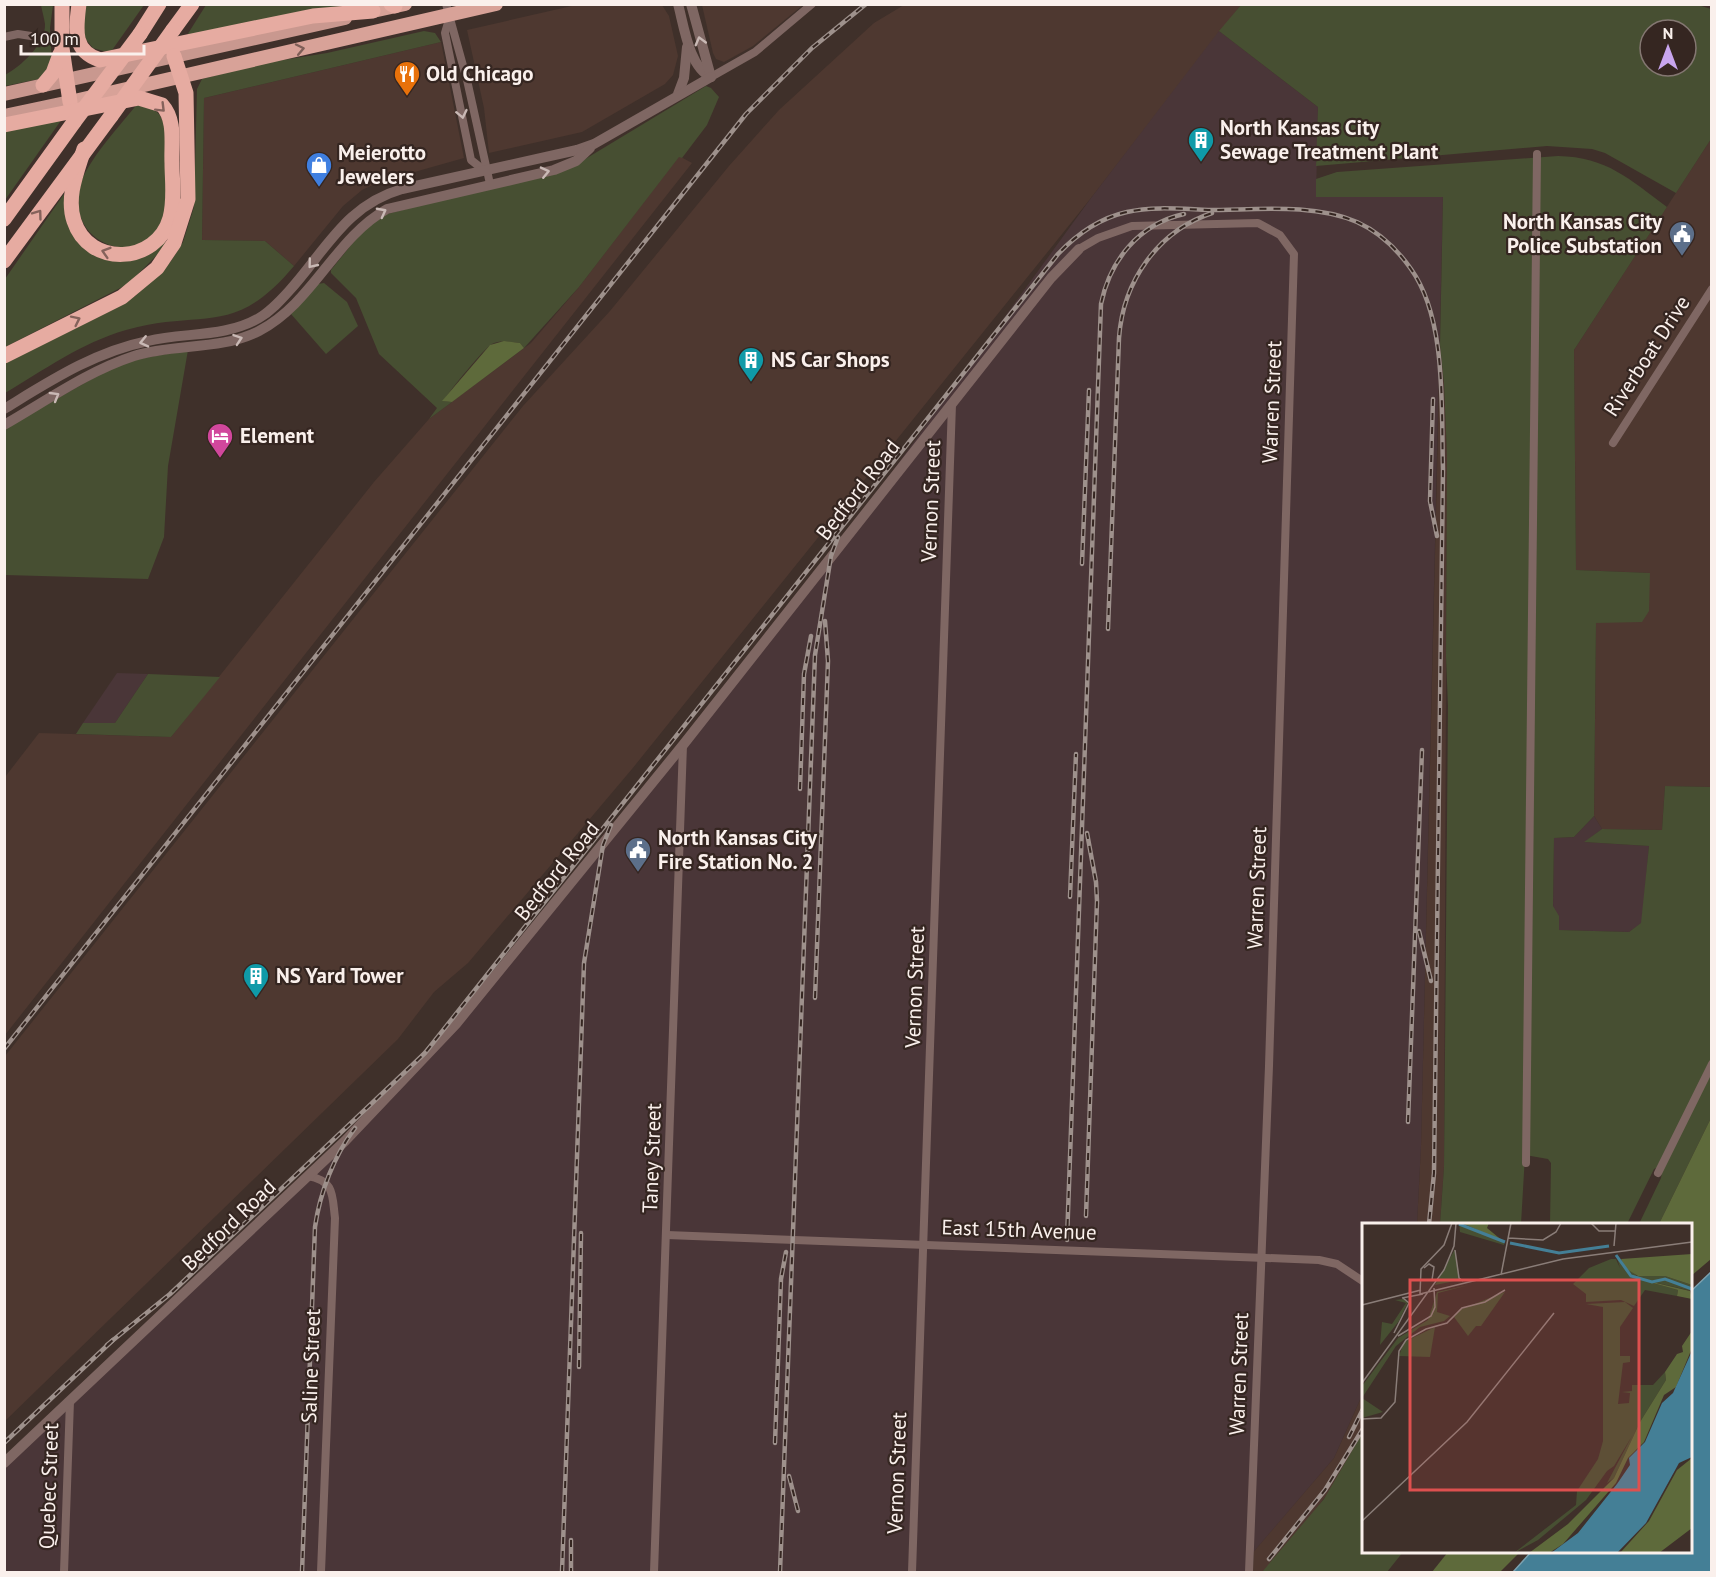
<svg xmlns="http://www.w3.org/2000/svg" width="1716" height="1577" font-family="'PT Sans',sans-serif">
	<style>
		.built { fill: #4e3830 }
		.industrial { fill: #4a3638 }
		.green { fill: #474f32; fill-rule: evenodd }
		.forest { fill: #5e6a3b }
		.water { fill: #447f96; stroke: #7ba1b0; stroke-width: 1.5 }
		.lines { fill: none; stroke-linecap: round; stroke-linejoin: round }
		.minor { stroke: #7f6763; stroke-width: 8 }
		.tertiary { stroke: #7f6763; stroke-width: 10 }
		.primary { stroke: #c9988f; stroke-width: 14 }
		.trunk { stroke: #d8a298; stroke-width: 14 }
		.motorway { stroke: #e6aba1; stroke-width: 15 }
		.rail-casing { stroke: #9e918c; stroke-width: 4.5 }
		.rail { stroke: #352621; stroke-width: 2; stroke-dasharray: 7; stroke-linecap: butt }
		.motorway-bridge { stroke: #e6aba1; stroke-width: 15 }
		.oneway { stroke: #c9b9b5 }
		.oneway2 { stroke: #7e5e57 }
		.oneway3 { stroke: #85625b }
		.labels { text-anchor: middle; stroke-width: 4.5; stroke-linejoin: round; paint-order: stroke }
		.poi-label { font-size: 21px; font-weight: bold; fill: #faf0ec; stroke: #352621; text-anchor: start }
		.street-label { font-size: 21px; fill: #faf0ec; stroke: #352621 }
		.inset-river { fill: none; stroke: #447f96; stroke-width: 3 }
		.inset-road { fill: none; stroke: #8a7d78; stroke-width: 1.5 }
		.view { fill: #dd504f; fill-opacity: 0.15; stroke: #dd504f; stroke-width: 3 }
		.inset-edge { fill: none; stroke: #faf0ec; stroke-width: 3 }
	</style>
	<rect width="100%" height="100%" fill="#3f302a"/>
	<g class="built">
		<polygon points="576,5 662,5 669,16 678,56 673,75 665,84 582,132 489,153 484,108 467,30"/>
		<polygon points="702,5 803,5 753,46 724,62 716,59 713,53"/>
		<polygon points="904,5 1241,5 1091,198 632,769 468,963 434,992 398,1039 5,1421 5,1056 523,406 610,311 729,166 779,110 874,23"/>
		<polygon points="441,42 464,158 379,182 362,190 343,206 294,266 265,241 202,240 204,98"/>
		<polygon points="1711,139 1711,787 1665,786 1662,830 1602,829 1594,816 1596,623 1650,573 1576,570 1574,350"/>
		<polygon points="679,156 692,163 5,1035 5,777 39,733 171,737 374,482 429,419 531,343 579,287"/>
		<polygon points="1440,345 1444,383 1447,456 1444,1167 1440,1224 1417,1224 1421,1146"/>
		<polygon points="1363,1393 1363,1432 1337,1481 1293,1540 1262,1572 1253,1572 1254,1551 1334,1458"/>
	</g>
	<g class="industrial">
		<polygon points="1219,31 1318,107 1316,197 1443,197 1421,1146 1417,1224 1364,1224 1363,1393 1334,1458 1250,1556 1249,1572 5,1572 5,1459 345,1141 444,1038 831,556 1091,198"/>
		<polygon points="117,673 148,674 115,723 83,723"/>
		<polygon points="1594,816 1602,829 1585,842 1649,846 1642,923 1629,932 1558,930 1553,906 1554,838 1574,837"/>
	</g>
	<g class="green">
		<path d="M 41,5 L 53,5 L 50,28 L 52,66 L 44,78 L 5,86 L 5,75 C 20,67 46,44 45,24 C 44,17 42,11 41,5 Z"/>
		<polygon points="84,5 144,5 110,53 93,48 83,36"/>
		<polygon points="206,5 356,5 184,40"/>
		<path d="M 1241,5 L 1698,5 L 1711,9 L 1711,139 L 1676,193 L 1605,153 L 1592,149 L 1547,146 L 1316,166 L 1318,107 L 1219,31 ZM 1650,30 L 1686,30 L 1686,66 L 1650,66 Z"/>
		<path d="M 424,31 L 435,33 L 441,42 L 204,98 L 202,240 L 265,241 L 294,266 C 233,339 203,308 126,330 C 81,343 44,370 5,393 L 5,359 L 135,296 L 171,261 L 183,242 L 194,207 L 197,89 L 202,79 L 264,63 L 327,53 Z"/>
		<path d="M 706,86 L 711,88 L 719,97 L 707,125 L 682,158 L 679,157 L 579,287 L 524,348 L 520,343 C 511,342 500,340 492,344 C 484,348 449,392 443,401 L 452,402 L 429,419 L 437,408 L 379,354 L 356,298 L 331,273 L 331,270 L 373,218 L 582,161 Z"/>
		<path d="M 138,103 C 153,108 161,111 165,127 C 165,153 171,194 163,219 C 146,272 64,246 80,186 C 87,160 121,125 138,103 Z"/>
		<polygon points="62,119 5,200 5,129"/>
		<path d="M 1558,156 C 1607,157 1629,179 1667,207 L 1574,350 L 1576,570 L 1650,573 L 1649,611 L 1642,622 L 1596,623 L 1594,816 L 1574,837 L 1554,838 L 1553,906 L 1559,916 L 1559,930 L 1629,932 L 1641,923 L 1649,846 L 1584,842 L 1602,829 L 1662,830 L 1665,786 L 1711,787 L 1711,1118 L 1659,1224 L 1639,1224 L 1661,1178 L 1662,1172 L 1658,1167 L 1654,1169 L 1627,1224 L 1550,1224 L 1551,1163 L 1548,1159 L 1525,1155 L 1521,1224 L 1440,1224 L 1444,1167 L 1448,706 L 1446,657 L 1447,456 L 1444,383 L 1440,345 L 1443,197 L 1316,197 L 1316,179 L 1337,172 Z"/>
		<polygon points="64,194 94,252 163,241 168,244 128,284 5,347 5,279"/>
		<polygon points="324,283 347,302 358,326 326,354 291,314 318,284"/>
		<polygon points="188,350 168,466 164,537 148,579 5,575 5,428 122,362"/>
		<polygon points="148,674 220,677 171,737 76,734 83,723 115,723"/>
		<polygon points="1363,1432 1364,1552 1403,1552 1387,1572 1262,1572 1324,1499"/>
	</g>
	<g class="forest">
		<polygon points="504,341 520,343 524,348 452,402 442,401 490,345"/>
		<polygon points="1711,1118 1711,1259 1691,1276 1690,1224 1659,1224"/>
		<polygon points="1448,1552 1520,1552 1500,1572 1432,1572"/>
	</g>
	<polygon class="water" points="1711,1272 1711,1572 1513,1572 1531,1552 1690,1552 1691,1291"/>
	<g class="lines">
		<g class="minor">
			<polyline points="446,4 467,80 490,184"/>
			<polyline points="450,16 445,33 471,160 485,171"/>
			<polyline points="4,37 18,34 31,36"/>
			<polyline points="711,77 755,52 812,4"/>
			<polyline points="1079,249 1098,238 1132,226 1258,223 1280,235 1294,254 1269,1066 1249,1572"/>
			<polyline points="1613,443 1712,289"/>
			<polyline points="1526,1163 1537,154"/>
			<polyline points="1658,1173 1712,1064"/>
			<path d="M 308,1176 C 335,1181 332,1195 335,1218 L 321,1572"/>
			<polyline points="667,1235 1319,1260 1337,1264 1364,1282"/>
			<polyline points="64,1572 70,1401"/>
			<polyline points="654,1572 683,745"/>
			<polyline points="912,1572 952,404"/>
		</g>
		<g class="tertiary">
			<path d="M 678,4 C 684,26 689,67 711,77"/>
			<polyline points="691,4 711,77"/>
			<polyline points="678,94 684,78 687,47"/>
			<path d="M 4,409 C 50,381 94,352 148,341 C 185,332 224,338 259,318 C 271,311 280,301 289,291 C 326,250 346,205 402,189 L 577,150 L 594,144 L 711,77"/>
			<path d="M 4,425 C 46,401 88,371 134,356 C 175,343 219,351 259,331 C 313,303 335,238 387,209 L 554,170 L 576,161 L 590,148"/>
			<polyline points="4,1463 345,1141 456,1024 683,745 1051,278 1079,249"/>
		</g>
		<g class="primary">
			<polyline points="4,94 345,18"/>
			<polyline points="4,116 70,102"/>
		</g>
		<g class="trunk">
			<polyline points="373,11 405,4"/>
			<polyline points="70,102 496,4"/>
		</g>
		<g class="motorway">
			<polyline points="62,4 62,48 70,102"/>
			<path d="M 79,4 C 76,29 72,51 100,60 L 313,16 L 373,11"/>
			<polyline points="391,4 395,6"/>
			<polyline points="173,30 192,4"/>
			<polyline points="140,34 159,4"/>
			<polyline points="43,85 53,73 60,54"/>
			<path d="M 4,125 L 139,98 L 162,105 C 176,120 171,144 172,163 C 172,180 175,200 170,218 C 157,264 89,268 74,221 C 66,197 77,172 84,149"/>
			<polyline points="4,219 74,122"/>
			<polyline points="4,261 111,116"/>
			<polyline points="4,356 122,297 157,268 174,243 188,199 186,93 174,56"/>
		</g>
		<g class="rail-casing">
			<g id="rail">
				<polyline points="1433,399 1430,501 1437,536"/>
				<polyline points="1082,564 1089,390"/>
				<path d="M 1108,629 L 1119,338 C 1123,281 1158,231 1212,213"/>
				<polyline points="800,789 804,674 811,636"/>
				<polyline points="1070,897 1076,754"/>
				<polyline points="1419,931 1431,981"/>
				<polyline points="815,998 828,661 825,621"/>
				<polyline points="4,1049 746,114 812,48 866,4"/>
				<polyline points="1408,1122 1422,750"/>
				<polyline points="1086,1216 1097,901 1096,882 1087,833"/>
				<path d="M 1067,1240 L 1101,304 C 1110,260 1139,224 1184,214"/>
				<path d="M 107,1345 L 170,1294 L 425,1053 L 1058,254 C 1077,234 1100,218 1127,212 C 1153,206 1182,209 1208,210 C 1256,210 1312,203 1357,222 C 1379,232 1397,249 1411,269 C 1447,319 1441,409 1443,469 L 1434,1173 L 1429,1224"/>
				<polyline points="579,1367 581,1233"/>
				<polyline points="1349,1437 1364,1407"/>
				<polyline points="4,1443 113,1340"/>
				<polyline points="775,1443 781,1279 786,1252"/>
				<polyline points="789,1476 798,1511"/>
				<polyline points="571,1540 571,1572"/>
				<polyline points="1269,1559 1325,1490 1364,1427"/>
				<path d="M 302,1572 L 315,1227 C 320,1192 334,1156 355,1128"/>
				<polyline points="562,1572 584,963 603,845 611,825"/>
				<polyline points="780,1572 815,655 831,556 838,537"/>
			</g>
		</g>
		<use href="#rail" class="rail"/>
		<g class="motorway-bridge">
			<polyline points="111,116 173,30"/>
			<polyline points="74,122 140,34"/>
		</g>
	</g>
	<defs><path id="oneway-chevron" d="M-2-3.5L2.5 0L-2 3.5" fill="none" stroke-width="1.6" stroke-linecap="round" stroke-linejoin="round" transform="scale(1.5)"/></defs>
	<g class="oneway">
		<use href="#oneway-chevron" transform="translate(700 41) rotate(-105)"/>
		<use href="#oneway-chevron" transform="translate(462 114) rotate(78)"/>
		<use href="#oneway-chevron" transform="translate(545 172) rotate(-13)"/>
		<use href="#oneway-chevron" transform="translate(382 212) rotate(-28)"/>
		<use href="#oneway-chevron" transform="translate(312 264) rotate(129)"/>
		<use href="#oneway-chevron" transform="translate(238 339) rotate(-19)"/>
		<use href="#oneway-chevron" transform="translate(144 342) rotate(167)"/>
		<use href="#oneway-chevron" transform="translate(55 396) rotate(-30)"/>
	</g>
	<use class="oneway2" href="#oneway-chevron" transform="translate(300 49) rotate(-12)"/>
	<g class="oneway3">
		<use href="#oneway-chevron" transform="translate(161 108) rotate(45)"/>
		<use href="#oneway-chevron" transform="translate(38 214) rotate(-54)"/>
		<use href="#oneway-chevron" transform="translate(106 252) rotate(-163)"/>
		<use href="#oneway-chevron" transform="translate(76 320) rotate(-26)"/>
	</g>
	<defs>
		<g id="restaurant-pin" transform="scale(1.35)"><path d="M0 17L-7.5 6A9.5 9.5 0 1 1 7.5 6Z" fill="#e8710a" stroke="#352621"/><path d="M-5-6h1v4h1v-4h1v4h1v-4h1v5L-1.5 .5V6h-2V.5L-5-1ZM5-6V6H3V1.5H1.5Q1.5-4 5-6Z" fill="#fff"/></g>
		<g id="building-pin" transform="scale(1.35)"><path d="M0 17L-7.5 6A9.5 9.5 0 1 1 7.5 6Z" fill="#0f9aa8" stroke="#352621"/><path d="M-4-6H4V6H1V3H-1V6H-4ZM-2.5-4.3h1.7v1.8h-1.7ZM.8-4.3h1.7v1.8H.8ZM-2.5-1h1.7V.8h-1.7ZM.8-1h1.7V.8H.8Z" fill="#fff"/></g>
		<g id="shop-pin" transform="scale(1.35)"><path d="M0 17L-7.5 6A9.5 9.5 0 1 1 7.5 6Z" fill="#3f7fe0" stroke="#352621"/><path d="M-5-2.5h2.3a2.7 3.5 0 0 1 5.4 0H5L5.5 6h-11ZM-1.5-2.5h3a1.5 2.3 0 0 0-3 0Z" fill="#fff"/></g>
		<g id="civic-pin" transform="scale(1.35)"><path d="M0 17L-7.5 6A9.5 9.5 0 1 1 7.5 6Z" fill="#5c6f8a" stroke="#352621"/><path d="M-.6-6.5H3V-4.5H.6V-3L4-1V1h2V6H-6V1h2V-1L-.6-3ZM-1.2 2.5V6h2.4V2.5Z" fill="#fff"/></g>
		<g id="hotel-pin" transform="scale(1.35)"><path d="M0 17L-7.5 6A9.5 9.5 0 1 1 7.5 6Z" fill="#d1479c" stroke="#352621"/><path d="M-6-4.5h1.5V1H6V5H4.5V3h-9V5H-6ZM-4 0a1.8 1.8 0 1 1 3.6 0ZM.5 0V-2.5h3Q6-2.5 6 0Z" fill="#fff"/></g>
	</defs>
	<g fill-rule="evenodd">
		<use href="#restaurant-pin" x="407" y="74"/>
		<use href="#building-pin" x="1201" y="140"/>
		<use href="#shop-pin" x="319" y="165"/>
		<use href="#civic-pin" x="1682" y="234"/>
		<use href="#building-pin" x="751" y="360"/>
		<use href="#hotel-pin" x="220" y="436"/>
		<use href="#civic-pin" x="638" y="850"/>
		<use href="#building-pin" x="256" y="976"/>
	</g>
	<g class="labels">
		<g class="poi-label">
			<text x="426" y="81">Old Chicago</text>
			<text x="1220" y="135">North Kansas City<tspan x="1220" dy="24">Sewage Treatment Plant</tspan></text>
			<text x="338" y="160">Meierotto<tspan x="338" dy="24">Jewelers</tspan></text>
			<text x="1662" y="229" text-anchor="end">North Kansas City<tspan x="1662" dy="24">Police Substation</tspan></text>
			<text x="771" y="367">NS Car Shops</text>
			<text x="240" y="443">Element</text>
			<text x="658" y="845">North Kansas City<tspan x="658" dy="24">Fire Station No. 2</tspan></text>
			<text x="276" y="983">NS Yard Tower</text>
		</g>
		<g class="street-label">
			<text transform="translate(1647 356) rotate(-57)" y="7">Riverboat Drive</text>
			<text transform="translate(1272 402) rotate(-88)" y="7">Warren Street</text>
			<text transform="translate(858 490) rotate(-52)" y="7">Bedford Road</text>
			<text transform="translate(931 501) rotate(-88)" y="7">Vernon Street</text>
			<text transform="translate(557 871) rotate(-51)" y="7">Bedford Road</text>
			<text transform="translate(1257 888) rotate(-88)" y="7">Warren Street</text>
			<text transform="translate(915 987) rotate(-88)" y="7">Vernon Street</text>
			<text transform="translate(652 1158) rotate(-88)" y="7">Taney Street</text>
			<text transform="translate(229 1225) rotate(-44)" y="7">Bedford Road</text>
			<text transform="translate(1019 1230) rotate(2)" y="7">East 15th Avenue</text>
			<text transform="translate(311 1366) rotate(-88)" y="7">Saline Street</text>
			<text transform="translate(1239 1374) rotate(-88)" y="7">Warren Street</text>
			<text transform="translate(897 1473) rotate(-88)" y="7">Vernon Street</text>
			<text transform="translate(49 1486) rotate(-88)" y="7">Quebec Street</text>
		</g>
	</g>
	<g transform="translate(1362 1223)">
		<rect width="330" height="330" fill="#3f302a"/>
		<path d="M 97,0 L 142,19 L 142,22 L 98,9 ZM 93,26 L 98,57 L 73,62 ZM 255,35 L 275,53 L 303,53 L 330,62 L 330,68 L 269,54 L 316,67 L 315,73 L 283,67 L 272,83 L 259,77 L 224,79 L 224,71 L 211,61 L 227,45 L 249,36 L 254,36 L 258,45 ZM 107,62 L 76,70 L 75,89 L 88,93 L 82,98 L 58,104 L 34,123 L 0,175 L 21,189 L 0,195 L 0,163 L 36,115 L 66,97 L 75,69 ZM 143,69 L 119,103 L 114,103 L 106,113 L 92,94 L 97,87 ZM 42,76 L 46,79 L 37,98 L 18,122 L 20,99 L 30,101 L 44,80 L 33,77 ZM 263,79 L 271,85 L 258,104 L 258,133 L 268,133 L 268,139 L 261,140 L 256,181 L 267,180 L 268,170 L 260,169 L 270,168 L 270,162 L 291,162 L 303,149 L 304,157 L 278,199 L 252,255 L 245,260 L 270,213 L 252,243 L 245,248 L 224,277 L 176,317 L 152,330 L 214,282 L 215,268 L 236,236 L 241,218 L 241,84 L 224,81 ZM 73,104 L 68,134 L 37,133 L 42,119 Z" fill="#474f32"/>
		<path d="M 100,0 L 127,0 L 125,5 L 142,19 ZM 330,31 L 330,62 L 303,53 L 276,53 L 263,45 L 259,36 ZM 269,54 L 328,68 L 330,76 L 315,73 L 316,67 ZM 330,108 L 330,125 L 314,164 L 302,172 L 282,219 L 266,235 L 254,260 L 201,321 L 187,330 L 167,330 L 206,301 L 252,255 L 278,199 L 304,157 L 303,149 L 315,131 L 321,129 L 320,123 ZM 330,235 L 330,305 L 297,330 L 258,330 L 287,298 L 315,247 Z" fill="#5e6a3b"/>
		<path d="M 330,128 L 330,234 L 317,240 L 284,300 L 255,330 L 189,330 L 216,310 L 255,261 L 268,242 L 267,235 L 283,219 L 300,180 L 311,170 Z" fill="#447f96"/>
		<path class="inset-river" d="M 97,1 L 143,19M 148,20 L 197,30 L 247,23M 254,32 L 269,53 L 290,59 L 303,56 L 330,66"/>
		<path class="inset-road" d="M 90,0 L 82,22 L 59,46 L 58,71 L 201,36 L 330,19M 229,0 L 237,8 L 253,8M 146,15 L 181,17 L 194,9 L 199,0M 252,23 L 254,0M 93,27 L 97,55 L 101,58M 62,45 L 67,41 L 72,44 L 70,57M 139,52 L 149,0M 40,75 L 61,71M 0,82 L 59,67M 32,110 L 47,80 L 41,75M 36,113 L 69,93 L 73,84 L 72,65M 0,160 L 82,47 L 92,23 L 94,0M 0,196 L 19,195 L 33,179 L 37,128 L 44,117 L 64,106 L 85,100 L 100,85 L 123,79 L 143,67M 0,298 L 105,199 L 192,90"/>
		<path class="view" d="M 48,57 L 277,57 L 277,267 L 48,267 Z"/>
		<rect width="330" height="330" class="inset-edge"/>
	</g>
	<rect width="1716" height="1577" fill="none" stroke="#faf0ec" stroke-width="12"/>
	<g transform="translate(1668 48)"><circle r="28" fill="#352621" stroke="#847772" stroke-width="1.5"/>
	<path d="M0-4.5L10 22L0 15L-10 22Z" fill="#c8a5ee"/>
	<text y="-9" font-size="16" font-weight="bold" text-anchor="middle" fill="#faf0ec">N</text>
	</g>
	<path d="M21 45v9h123v-9" fill="none" stroke="#faf0ec" stroke-width="3"/>
	<text x="30" y="45" font-size="18" fill="#faf0ec" stroke="#352621" stroke-width="4.5" paint-order="stroke">100 m</text>
</svg>
